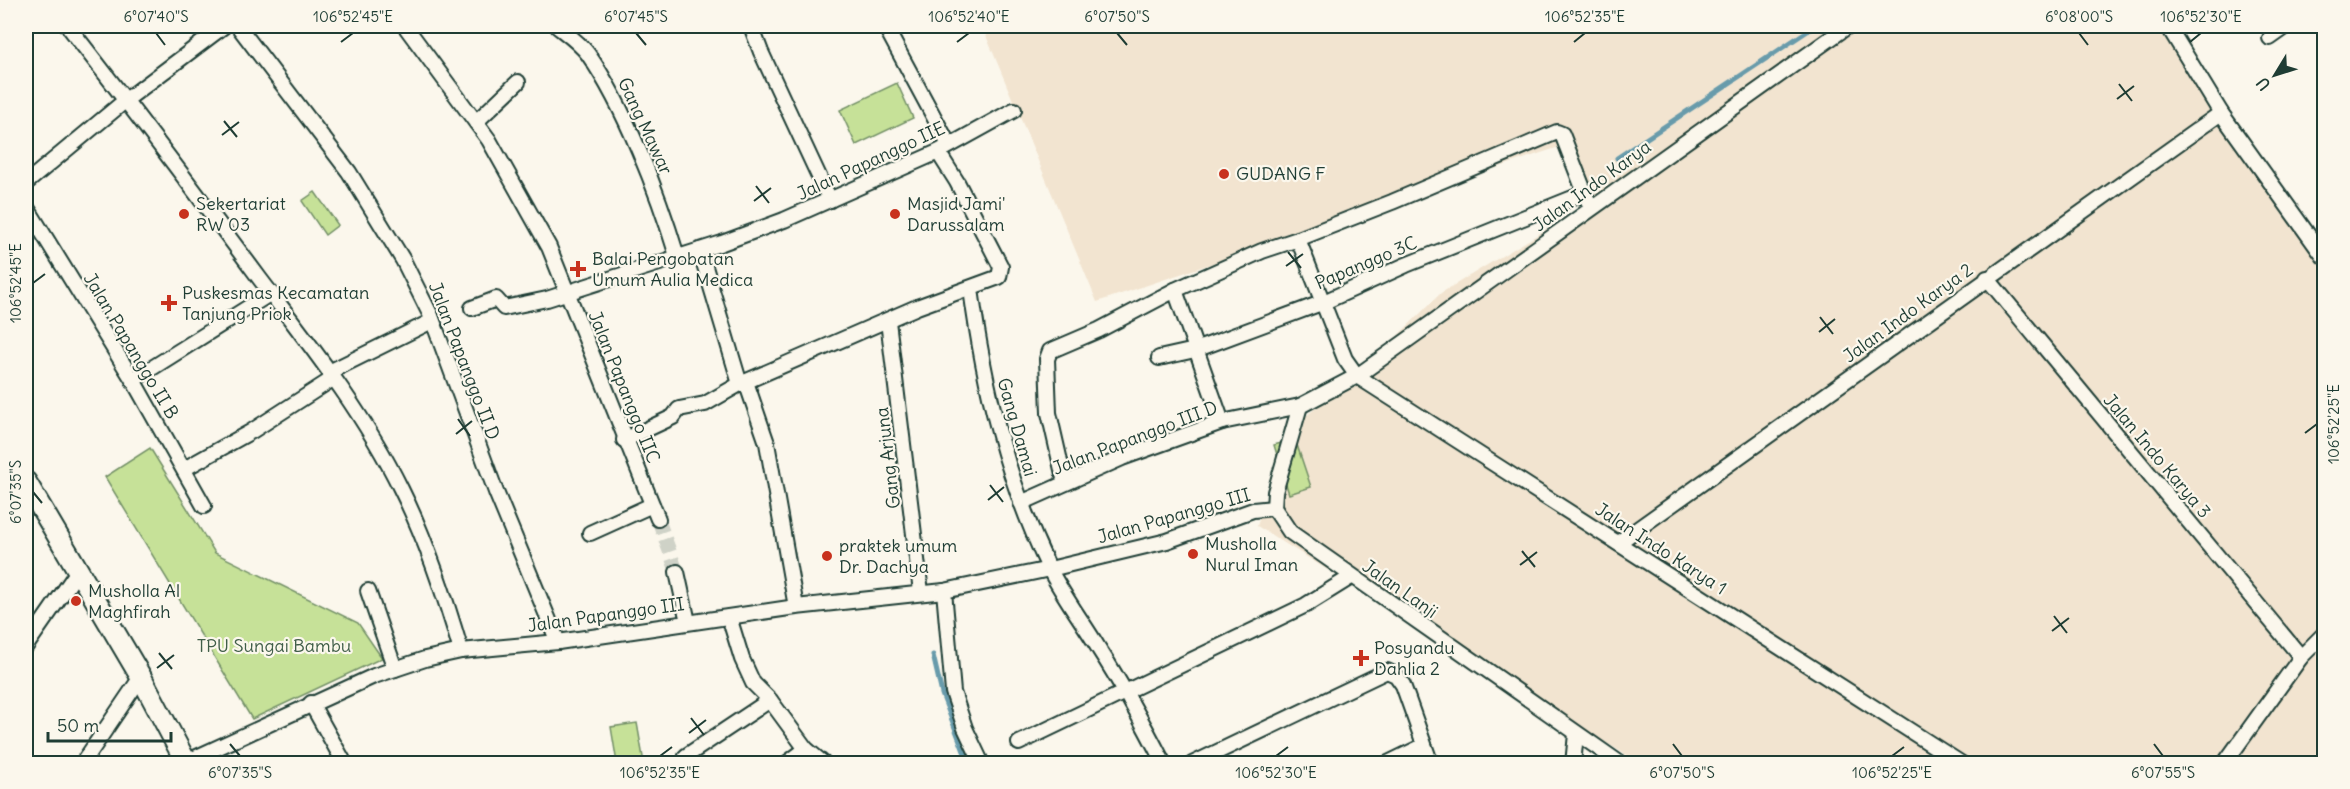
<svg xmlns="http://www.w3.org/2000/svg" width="2350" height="789" font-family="Delius,sans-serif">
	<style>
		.built { fill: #f2e4d0 }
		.green { fill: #c6e198; stroke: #728f66; stroke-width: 1.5 }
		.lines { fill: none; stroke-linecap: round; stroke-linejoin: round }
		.stream { stroke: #689bab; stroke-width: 5 }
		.street-tunnel { stroke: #cfd2c7; stroke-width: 14; stroke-dasharray: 14 7; stroke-linecap: butt }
		.street-casing { stroke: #1f3d34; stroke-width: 18 }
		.secondary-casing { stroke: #1f3d34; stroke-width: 24 }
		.street { stroke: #fbf7ec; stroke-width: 14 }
		.secondary { stroke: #fbf7ec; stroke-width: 20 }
		.ticks { fill: none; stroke: #1f3d34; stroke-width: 2 }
		.poi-dot { fill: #c8321e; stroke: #fbf7ec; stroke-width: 2 }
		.labels { text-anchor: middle; stroke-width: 4.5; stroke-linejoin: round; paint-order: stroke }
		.street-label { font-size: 18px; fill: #1f3d34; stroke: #fbf7ec }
		.poi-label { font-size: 18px; fill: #1f3d34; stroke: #fbf7ec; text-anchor: start }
		.park-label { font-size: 18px; fill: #405e48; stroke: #fbf7ec }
		.neatline { fill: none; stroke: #1f3d34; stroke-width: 2 }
		.ticks-label { font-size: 15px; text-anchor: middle; fill: #1f3d34 }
	</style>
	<rect width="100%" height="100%" fill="#fbf7ec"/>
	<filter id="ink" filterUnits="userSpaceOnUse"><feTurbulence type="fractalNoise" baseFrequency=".0167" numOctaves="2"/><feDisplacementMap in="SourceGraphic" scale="12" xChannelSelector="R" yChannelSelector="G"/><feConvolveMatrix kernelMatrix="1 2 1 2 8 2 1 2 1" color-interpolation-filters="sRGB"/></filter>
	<g filter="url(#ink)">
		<polygon class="built" points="982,26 2166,26 2324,245 2324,763 1639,763 1257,526 1289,430 1368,365 1441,293 1586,205 1565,145 1097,302"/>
		<g class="green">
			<polygon points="897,83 913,118 856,145 840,110"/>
			<polygon points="315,192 338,225 325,235 302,201"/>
			<polygon points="1295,439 1311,487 1289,494 1274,445"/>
			<polygon points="150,448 215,553 358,623 382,658 252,719 105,477"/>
			<polygon points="637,723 644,763 617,763 611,727"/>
		</g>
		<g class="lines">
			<g class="stream">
				<polyline points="1617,158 1815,26"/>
				<polyline points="933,655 942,694 969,764"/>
			</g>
			<polyline class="street-tunnel" points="658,519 677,572"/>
			<g class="street-casing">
				<g id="street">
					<path d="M 68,26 C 133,109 197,194 260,279 C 311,346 364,413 401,489 C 427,541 445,596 461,651"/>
					<polyline points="238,26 349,172 403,260 431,316 496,492 558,642"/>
					<polyline points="405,26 489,140 549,247 658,519"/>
					<path d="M 557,26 C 567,34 580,43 588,54 C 625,107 658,193 677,256"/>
					<polyline points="751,26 761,52 830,200"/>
					<polyline points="885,26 949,145"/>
					<polyline points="2168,26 2221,113 2324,257"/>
					<polyline points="2270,38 2287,26"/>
					<polyline points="476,122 518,82"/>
					<polyline points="26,183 126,100 224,26"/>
					<polyline points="26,206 133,380 204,506"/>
					<polyline points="1298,239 1392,202 1557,132 1562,134 1588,201"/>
					<polyline points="700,250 740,384"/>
					<polyline points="1987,278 2301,657"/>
					<path d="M 971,289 C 984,386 1006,479 1049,568 C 1063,596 1083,622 1099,649 C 1123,686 1144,725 1164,764"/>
					<polyline points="472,308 496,299 504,308 547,299 722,243 784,220 938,152 1014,110"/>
					<polyline points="888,321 921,592"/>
					<polyline points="1159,358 1195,350 1324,302 1406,265 1585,193"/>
					<polyline points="329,372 432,321"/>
					<polyline points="133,380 271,293"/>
					<polyline points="746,382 767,443 796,607"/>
					<polyline points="1300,406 1275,492 1274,508 1290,532 1621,764"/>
					<polyline points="1222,422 1175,290 1262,251 1298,239 1345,359 1357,376 1962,764"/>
					<polyline points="624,440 673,417 679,409 705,404 740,384 917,307 999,277 1001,267 957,182 938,152"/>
					<polyline points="184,469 252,431 334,378"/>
					<polyline points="1065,483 1049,413 1047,359 1050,351 1099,330 1175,290"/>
					<polyline points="1021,503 1122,458 1222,422 1300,406 1357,376 1848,26"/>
					<polyline points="590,533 652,505"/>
					<polyline points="1618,543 2221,113"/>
					<polyline points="677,572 688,622"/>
					<polyline points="368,591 395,669"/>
					<polyline points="944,591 953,692 965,728 982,764"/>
					<polyline points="729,617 742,659 753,683 770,700 806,749 824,764"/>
					<polyline points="26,646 78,571"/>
					<polyline points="311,703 345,764"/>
					<polyline points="1019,743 1306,605 1351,577"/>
					<polyline points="686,756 770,700"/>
					<polyline points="186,762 374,676 425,659 461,651 558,642 796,607 944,591 1050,569 1167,541 1253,510 1274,508"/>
					<polyline points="82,764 141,677"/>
					<polyline points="786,764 806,749"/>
					<polyline points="1192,764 1387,671 1396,675 1403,685 1431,764"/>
					<polyline points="1386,764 1423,746"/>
					<polyline points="1573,764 1576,734"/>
					<polyline points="2224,764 2301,657 2324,634"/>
				</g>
			</g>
			<g class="secondary-casing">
				<polyline id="secondary" points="26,482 141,677 187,764"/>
			</g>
			<use href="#street" class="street"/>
			<use href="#secondary" class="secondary"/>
		</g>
	</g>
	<path class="ticks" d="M 156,33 L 165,45M 636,33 L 646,45M 1117,33 L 1127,45M 2079,33 L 2088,45M 341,42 L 353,33M 957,42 L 969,33M 1574,42 L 1585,33M 2190,42 L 2201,33M 2119,84 L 2132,101M 2117,99 L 2134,86M 224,121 L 237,137M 222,135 L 239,122M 756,186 L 769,203M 754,201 L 771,188M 1288,252 L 1301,268M 1286,266 L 1303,254M 33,283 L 45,274M 1820,317 L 1833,334M 1819,332 L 1835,319M 458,419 L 470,436M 2305,433 L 2317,424M 456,434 L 472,421M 990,485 L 1003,502M 33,492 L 42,503M 988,500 L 1004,487M 1522,551 L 1535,567M 1520,565 L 1537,552M 2054,616 L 2067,633M 2052,631 L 2069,618M 159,653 L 172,669M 157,668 L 174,655M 691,718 L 704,735M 689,733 L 706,720M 230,744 L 240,756M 1673,744 L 1682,756M 2154,744 L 2163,756M 660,756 L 672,747M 1276,756 L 1288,747M 1892,756 L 1904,747"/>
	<g class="poi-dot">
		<circle cx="1224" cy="174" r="6"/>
		<circle cx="184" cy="214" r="6"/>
		<circle cx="895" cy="214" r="6"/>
		<path d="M575 260h6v6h6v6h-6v6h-6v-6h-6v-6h6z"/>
		<path d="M166 294h6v6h6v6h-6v6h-6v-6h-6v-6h6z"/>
		<circle cx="1193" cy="554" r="6"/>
		<circle cx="827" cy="556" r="6"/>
		<circle cx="76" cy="601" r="6"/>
		<path d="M1358 649h6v6h6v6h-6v6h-6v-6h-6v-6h6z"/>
	</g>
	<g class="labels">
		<g class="street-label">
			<text transform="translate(645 126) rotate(65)" y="6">Gang Mawar</text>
			<text transform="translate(871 161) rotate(-25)" y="6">Jalan Papanggo IIE</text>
			<text transform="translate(1592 186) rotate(-36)" y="6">Jalan Indo Karya</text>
			<text transform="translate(1366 263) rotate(-23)" y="6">Papanggo 3C</text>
			<text transform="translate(1908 313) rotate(-36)" y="6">Jalan Indo Karya 2</text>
			<text transform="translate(131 346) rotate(59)" y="6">Jalan Papanggo II B</text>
			<text transform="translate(464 361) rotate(69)" y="6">Jalan Papanggo II D</text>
			<text transform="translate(624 387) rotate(68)" y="6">Jalan Papanggo IIC</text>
			<text transform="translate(1017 427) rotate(74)" y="6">Gang Damai</text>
			<text transform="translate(1135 438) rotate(-21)" y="6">Jalan Papanggo III D</text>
			<text transform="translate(2157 456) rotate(50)" y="6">Jalan Indo Karya 3</text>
			<text transform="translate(888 458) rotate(-97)" y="6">Gang Arjuna</text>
			<text transform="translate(1174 516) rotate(-16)" y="6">Jalan Papanggo III</text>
			<text transform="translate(1661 549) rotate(33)" y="6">Jalan Indo Karya 1</text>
			<text transform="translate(1400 589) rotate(35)" y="6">Jalan Lanji</text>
			<text transform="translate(606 615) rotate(-8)" y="6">Jalan Papanggo III</text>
		</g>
		<g class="poi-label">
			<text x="1236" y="180">GUDANG F</text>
			<text x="196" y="210">Sekertariat<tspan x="196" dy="21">RW 03</tspan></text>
			<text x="907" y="210">Masjid Jami'<tspan x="907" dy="21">Darussalam</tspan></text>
			<text x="592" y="265">Balai Pengobatan<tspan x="592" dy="21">Umum Aulia Medica</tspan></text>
			<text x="182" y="299">Puskesmas Kecamatan<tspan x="182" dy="21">Tanjung Priok</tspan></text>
			<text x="1205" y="550">Musholla<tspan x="1205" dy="21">Nurul Iman</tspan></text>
			<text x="839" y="552">praktek umum<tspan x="839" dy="21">Dr. Dachya</tspan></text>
			<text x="88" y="597">Musholla Al<tspan x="88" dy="21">Maghfirah</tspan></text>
			<text x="1374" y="654">Posyandu<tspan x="1374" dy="21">Dahlia 2</tspan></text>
		</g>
		<g class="park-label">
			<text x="274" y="652">TPU Sungai Bambu</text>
		</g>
	</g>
	<rect width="2350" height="789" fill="none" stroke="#fbf7ec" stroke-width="66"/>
	<g transform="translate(2275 75) rotate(232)" stroke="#fbf7ec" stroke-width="4.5" paint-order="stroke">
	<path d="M0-4.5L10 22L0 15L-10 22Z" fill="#1f3d34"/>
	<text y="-9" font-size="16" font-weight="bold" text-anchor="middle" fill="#1f3d34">U</text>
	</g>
	<path d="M48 732v9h123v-9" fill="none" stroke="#1f3d34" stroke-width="3"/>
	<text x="57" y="732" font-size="18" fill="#1f3d34" stroke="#fbf7ec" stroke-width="4.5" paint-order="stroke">50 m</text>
	<rect x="33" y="33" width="2284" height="723" class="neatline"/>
	<g class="ticks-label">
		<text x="156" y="22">6°07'40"S</text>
		<text x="353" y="22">106°52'45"E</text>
		<text x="636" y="22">6°07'45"S</text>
		<text x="969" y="22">106°52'40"E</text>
		<text x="1117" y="22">6°07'50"S</text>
		<text x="1585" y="22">106°52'35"E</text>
		<text x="2079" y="22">6°08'00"S</text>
		<text x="2201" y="22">106°52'30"E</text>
		<text transform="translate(16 283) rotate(-90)" y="5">106°52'45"E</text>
		<text transform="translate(2334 424) rotate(-90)" y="5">106°52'25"E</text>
		<text transform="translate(16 492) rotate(-90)" y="5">6°07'35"S</text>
		<text x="240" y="778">6°07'35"S</text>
		<text x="660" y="778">106°52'35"E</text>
		<text x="1276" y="778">106°52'30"E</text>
		<text x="1682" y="778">6°07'50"S</text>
		<text x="1892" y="778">106°52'25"E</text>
		<text x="2163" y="778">6°07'55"S</text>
	</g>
</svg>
